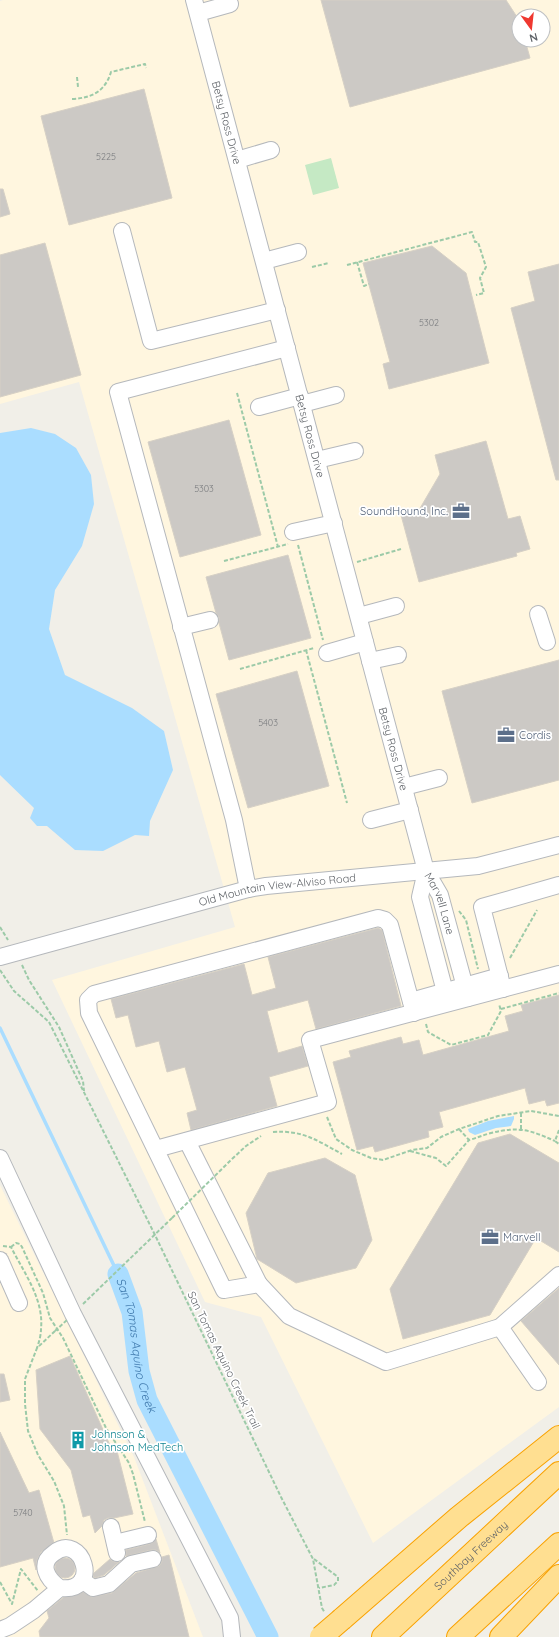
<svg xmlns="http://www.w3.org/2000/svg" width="559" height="1637" font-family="Quicksand,sans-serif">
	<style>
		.commercial { fill: #fff6df; fill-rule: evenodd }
		.green { fill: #c5e9c4 }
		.water { fill: #adf }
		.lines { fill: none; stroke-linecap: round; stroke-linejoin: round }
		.stream { stroke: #adf; stroke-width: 3.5 }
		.river { stroke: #adf; stroke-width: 21 }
		.building { fill: #ccc9c5; stroke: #d6d0c5 }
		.minor-casing { stroke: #b5b8bc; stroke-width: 18 }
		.highway-casing { stroke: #f9a200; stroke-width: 24 }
		.path { stroke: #9ccaa8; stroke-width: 2; stroke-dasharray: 4 2; stroke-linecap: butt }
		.minor { stroke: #fff; stroke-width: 16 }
		.highway { stroke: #ffdf91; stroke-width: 22 }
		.highway-bridge-casing { stroke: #f9a200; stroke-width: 24; stroke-linecap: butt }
		.path-bridge { stroke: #9ccaa8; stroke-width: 2; stroke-dasharray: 4 2; stroke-linecap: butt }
		.highway-bridge { stroke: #ffdf91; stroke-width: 22 }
		.labels { text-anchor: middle; stroke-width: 3.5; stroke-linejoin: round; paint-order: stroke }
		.number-label { font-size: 9px; fill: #7a7c7f }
		.street-label { font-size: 11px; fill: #5f6368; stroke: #fff }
		.service-label { font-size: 11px; fill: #4e5e75; stroke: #fff; text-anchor: start }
		.culture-label { font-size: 11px; fill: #0d838f; stroke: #fff; text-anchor: start }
		.water-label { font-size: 12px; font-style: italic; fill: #3f79ad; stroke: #fff }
	</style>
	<rect width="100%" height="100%" fill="#f1efe8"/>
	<g class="commercial">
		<path d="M 3,0 L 559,0 L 559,1407 L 373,1543 L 261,1317 L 205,1302 L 52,980 L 235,927 L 79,382 L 0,404 L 0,1 ZM 519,16 L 543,16 L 543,40 L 519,40 Z"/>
		<polygon points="0,1185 134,1457 203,1637 0,1637"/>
	</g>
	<polygon class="green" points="331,158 339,188 313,195 305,165"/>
	<g class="water">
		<polygon points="31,428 55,434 76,448 91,475 94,504 82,546 55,590 49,629 65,675 132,708 164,731 173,770 150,821 149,836 135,835 103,851 75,850 47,826 37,826 30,818 34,808 0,775 0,433"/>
		<polygon points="514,1116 514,1119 511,1126 496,1128 475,1135 469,1132 468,1129 488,1121"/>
	</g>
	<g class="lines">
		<polyline class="stream" points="0,1028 118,1274"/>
		<path class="river" id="s1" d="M 118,1274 L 132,1312 L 139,1371 L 147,1400 L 268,1637"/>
	</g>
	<g class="building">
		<polygon points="321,0 506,0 519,20 519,40 525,40 530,58 350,107"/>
		<polygon points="144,89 172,198 69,225 41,116"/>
		<polygon points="0,189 3,189 10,214 0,217"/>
		<polygon points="45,243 81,375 0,397 0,255"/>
		<polygon points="432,246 466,273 489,363 389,389 383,364 390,362 363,263"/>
		<polygon points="559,264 559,480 556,480 511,308 535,301 528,272"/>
		<polygon points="229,420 261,535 180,557 148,442"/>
		<polygon points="486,441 508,519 520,516 530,549 516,553 517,556 419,582 401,515 419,510 440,474 435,455"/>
		<polygon points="288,555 311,638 229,660 219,623 219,617 216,613 206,577"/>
		<polygon points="559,660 559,780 472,803 442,691"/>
		<polygon points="297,671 329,786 248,808 216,694"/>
		<polygon points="378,928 382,930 401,1006 316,1029 308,1000 267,1011 278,1053 302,1046 308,1066 269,1077 277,1106 191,1130 187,1113 197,1110 185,1067 167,1072 159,1041 136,1047 128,1015 116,1018 111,999 244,964 252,995 276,988 268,957"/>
		<polygon points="559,995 559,1103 547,1106 545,1100 529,1104 525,1088 439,1112 443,1127 428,1131 429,1137 375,1152 373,1146 357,1150 333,1062 351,1057 349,1051 401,1037 403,1044 419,1040 423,1055 509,1031 505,1016 523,1011 521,1005"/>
		<polygon points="510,1134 559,1163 559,1252 536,1238 490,1315 403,1339 390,1289 478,1143"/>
		<polygon points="325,1158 355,1175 372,1240 356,1268 296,1283 257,1259 246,1213 268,1173"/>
		<polygon points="559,1288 559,1365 521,1321"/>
		<polygon points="70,1356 113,1452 117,1451 133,1514 114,1518 108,1518 104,1520 102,1526 95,1533 90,1515 83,1517 71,1470 40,1429 36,1370"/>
		<polygon points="0,1374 4,1374 10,1400 0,1402"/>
		<polygon points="0,1432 29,1493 39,1490 54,1543 41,1552 37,1560 36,1570 33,1558 0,1567"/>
		<polygon points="156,1539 160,1553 156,1550 151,1550 126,1556 126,1550 150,1544"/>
		<polygon points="169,1555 189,1637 40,1637 39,1631 49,1618 47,1611 64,1597 74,1596 83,1592 92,1597 112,1593 136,1573 159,1566 162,1562 162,1557"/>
		<circle cx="65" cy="1568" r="10"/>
		<polygon points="110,1559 114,1562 119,1562 104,1575 95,1578 93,1576 94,1573"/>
	</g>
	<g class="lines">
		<g class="minor-casing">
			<g id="minor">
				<path id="s2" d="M 194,0 L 426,871 L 440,895 L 468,998"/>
				<polyline points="198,13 230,4"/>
				<polyline points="237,160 271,150"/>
				<polyline points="122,231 151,341 277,310"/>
				<polyline points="264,261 298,252"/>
				<polyline points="302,404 336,395"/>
				<polyline points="259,407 300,396"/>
				<polyline points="317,460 355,451"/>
				<polyline points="293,532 334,523"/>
				<polyline points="538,614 547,642"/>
				<polyline points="359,616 396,606"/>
				<polyline points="181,627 210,620"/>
				<polyline points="327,653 365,642"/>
				<polyline points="370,661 398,655"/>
				<polyline points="404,787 439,778"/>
				<polyline points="371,820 410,810"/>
				<polyline points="426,871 420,897 448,1003"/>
				<polyline points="248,889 234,820 118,392 287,348"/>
				<path id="s3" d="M 0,957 L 248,889 L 266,886 L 478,866 L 559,845"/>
				<polyline points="503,989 482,907 559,885"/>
				<polyline points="411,1001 500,976"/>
				<polyline points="187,1141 259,1284 224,1290 89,1013 88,1000 94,994 378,918 385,920 390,925 414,1013"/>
				<polyline points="156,1149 328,1102 310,1040 559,974"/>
				<polyline points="0,1158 73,1314 230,1618 232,1637"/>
				<polyline points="0,1260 19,1303"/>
				<polyline points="259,1284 289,1316 386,1362 500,1327 559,1275"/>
				<polyline points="500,1327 538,1382"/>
				<polyline points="111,1527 117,1553"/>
				<polyline points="115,1543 148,1535"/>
				<polyline points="82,1580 93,1588 109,1584 131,1564 153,1559"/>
				<path d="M 0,1630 L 10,1626 L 34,1610 L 60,1588 C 103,1593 82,1531 54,1553 C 38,1564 47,1579 60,1588"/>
			</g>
		</g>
		<g class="highway-casing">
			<g id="highway">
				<polyline points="342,1619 459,1517 559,1437"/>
				<path id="s4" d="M 383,1637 L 559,1473"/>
				<polyline points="458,1637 559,1544"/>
				<polyline points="501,1637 559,1576"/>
			</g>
		</g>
		<g class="path">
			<polyline points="77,77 78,87"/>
			<path d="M 72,99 C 91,98 105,92 111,72 L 145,64 L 146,68"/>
			<polyline points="357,262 364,286 369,284"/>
			<polyline points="347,265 472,232 475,242 478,242 486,267 480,278 484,293 476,295"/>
			<polyline points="312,267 329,263"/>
			<polyline points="237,393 278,547"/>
			<polyline points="298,545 323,640"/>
			<polyline points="224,561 288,544"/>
			<polyline points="357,562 401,549"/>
			<polyline points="306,650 347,803"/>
			<polyline points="240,669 314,648"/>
			<polyline points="459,911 466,920 478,969"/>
			<polyline points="0,927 8,940"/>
			<polyline points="510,958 537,910"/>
			<polyline points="22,965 29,980 59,1027 83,1081 84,1091"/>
			<polyline points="0,970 14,991 49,1022 155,1235 281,1497 313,1559 322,1608 325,1613"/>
			<polyline points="501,1009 559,993"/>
			<polyline points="426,1024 428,1032 451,1045 488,1035 501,1011 499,1004"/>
			<polyline points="327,1117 336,1139 352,1150 371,1158 383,1160 412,1150 427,1148 441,1137 459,1129 498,1116 531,1111 559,1116"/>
			<path d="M 459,1129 L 469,1140 C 477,1138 483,1135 491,1133 C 519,1126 530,1130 555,1141"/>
			<polyline points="521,1129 521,1112"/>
			<polyline points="559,1130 555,1141 559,1144"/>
			<path d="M 273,1132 C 303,1130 316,1140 342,1154"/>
			<polyline points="410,1151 436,1158 446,1166 469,1140"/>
			<polyline points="232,1159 246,1146 261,1136"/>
			<path d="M 3,1246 L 11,1247 C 24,1273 44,1299 41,1329 C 41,1335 39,1342 37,1348"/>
			<polyline points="11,1247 16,1243 20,1244 22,1247 43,1293 50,1318 63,1338 106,1428 129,1463 133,1474 145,1522"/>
			<polyline points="83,1304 172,1218"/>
			<polyline points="55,1331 37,1348 25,1379 25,1404 28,1431 38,1455 54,1481 64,1506 67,1535"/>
			<polyline points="314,1559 338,1577 338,1581 334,1585 319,1588"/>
			<polyline points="0,1582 12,1604 21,1569 38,1591"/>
		</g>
		<use href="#minor" class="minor"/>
		<use href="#highway" class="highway"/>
		<g class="highway-bridge-casing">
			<polyline id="highway-bridge" points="321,1637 342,1619"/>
		</g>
		<g class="path-bridge">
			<polyline points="172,1218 232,1159"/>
			<polyline points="55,1331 68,1319"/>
		</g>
		<use href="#highway-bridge" class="highway-bridge"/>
	</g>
	<defs>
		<g id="office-bare" transform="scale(1.38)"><path d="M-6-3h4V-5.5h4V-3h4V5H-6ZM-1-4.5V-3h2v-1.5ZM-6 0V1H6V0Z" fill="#5c6f8a" stroke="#fff" stroke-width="2.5" paint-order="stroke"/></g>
		<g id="building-bare" transform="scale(1.38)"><path d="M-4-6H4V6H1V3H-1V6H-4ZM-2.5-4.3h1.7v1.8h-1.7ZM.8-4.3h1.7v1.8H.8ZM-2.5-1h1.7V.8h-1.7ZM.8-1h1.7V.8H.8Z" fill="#0f9aa8" stroke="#fff" stroke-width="2.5" paint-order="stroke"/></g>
	</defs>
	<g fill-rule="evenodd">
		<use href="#office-bare" x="461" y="511"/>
		<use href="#office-bare" x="506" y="735"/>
		<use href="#office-bare" x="490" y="1237"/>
		<use href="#building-bare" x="78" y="1440"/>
	</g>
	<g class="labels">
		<g class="number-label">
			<text x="106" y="160">5225</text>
			<text x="429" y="326">5302</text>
			<text x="204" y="492">5303</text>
			<text x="268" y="726">5403</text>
			<text x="23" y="1516">5740</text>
		</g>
		<g class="street-label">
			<text dy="4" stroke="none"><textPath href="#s2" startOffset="127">Betsy Ross Drive</textPath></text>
			<text dy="4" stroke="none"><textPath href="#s2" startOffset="451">Betsy Ross Drive</textPath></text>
			<text dy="4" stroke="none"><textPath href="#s2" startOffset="775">Betsy Ross Drive</textPath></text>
			<text dy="4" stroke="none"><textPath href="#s3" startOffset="286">Old Mountain View-Alviso Road</textPath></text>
			<text dy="4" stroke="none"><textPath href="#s2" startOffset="937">Marvell Lane</textPath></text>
			<text transform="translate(224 1360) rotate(64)" y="4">San Tomas Aquino Creek Trail</text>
			<text dy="4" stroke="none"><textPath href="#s4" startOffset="120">Southbay Freeway</textPath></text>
		</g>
		<g class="service-label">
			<text x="448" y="515" text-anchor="end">SoundHound, Inc.</text>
			<text x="519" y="739">Cordis</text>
			<text x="503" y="1241">Marvell</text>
		</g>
		<g class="culture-label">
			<text x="91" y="1438">Johnson &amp;<tspan x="91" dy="13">Johnson MedTech</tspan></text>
		</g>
		<g class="water-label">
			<text dy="4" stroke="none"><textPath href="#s1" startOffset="74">San Tomas Aquino Creek</textPath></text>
		</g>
	</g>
	<g transform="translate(531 28) rotate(165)"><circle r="19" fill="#ffffff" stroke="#bfc1c3"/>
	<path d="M0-3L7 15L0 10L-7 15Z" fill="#ef3830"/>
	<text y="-6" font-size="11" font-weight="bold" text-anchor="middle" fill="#5f6368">N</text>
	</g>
</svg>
